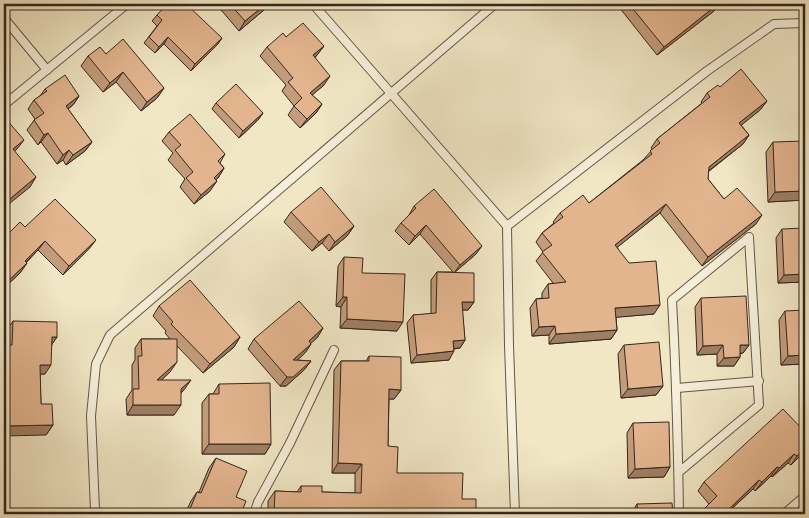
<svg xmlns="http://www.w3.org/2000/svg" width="809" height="518" font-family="Alegreya,serif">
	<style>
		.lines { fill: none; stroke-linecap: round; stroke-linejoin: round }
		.service-casing { stroke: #665646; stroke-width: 10 }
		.service { stroke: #f6efd9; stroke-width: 8 }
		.wall { fill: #c39c7b; stroke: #37261c }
		.shaded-wall { fill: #9f7f64; stroke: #37261c }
		.building { fill: #e3b58f; stroke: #37261c }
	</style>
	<rect width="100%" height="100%" fill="#f1e7c5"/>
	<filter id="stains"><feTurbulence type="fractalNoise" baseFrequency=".004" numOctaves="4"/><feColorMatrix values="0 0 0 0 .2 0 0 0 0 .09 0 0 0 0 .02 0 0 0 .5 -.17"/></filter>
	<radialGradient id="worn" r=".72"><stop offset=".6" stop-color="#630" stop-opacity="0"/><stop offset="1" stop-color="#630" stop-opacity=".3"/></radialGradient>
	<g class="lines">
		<g class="service-casing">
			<g id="service">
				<polyline points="313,4 507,226"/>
				<polyline points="4,18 47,70"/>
				<polyline points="4,105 127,4"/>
				<polyline points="677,388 759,381"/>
				<path d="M 679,472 L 759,405 L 749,237 L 672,300 C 676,372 678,443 679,514"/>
				<polyline points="100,514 95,510 91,416 96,364 110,335 495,4"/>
				<polyline points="254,514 258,502 290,443 334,350"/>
				<polyline points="515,514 509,345 507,226 707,71 774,24 805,23"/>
				<polyline points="784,514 805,496"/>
			</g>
		</g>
		<use href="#service" class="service"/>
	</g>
	<g class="wall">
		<polygon points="216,4 271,4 239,31"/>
		<polygon points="271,4 284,4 276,10"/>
		<polygon points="622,4 719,4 714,11 657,55 619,7"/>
		<polygon points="157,15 222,38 217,45 191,71 164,44 155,53 144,43 157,26 152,21"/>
		<polygon points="286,37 324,46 317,55 315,58 324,85 312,95 322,104 316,113 300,128 288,115 294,106 282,91 286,85 260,56 267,47"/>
		<polygon points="106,54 164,88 157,98 141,111 116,82 103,92 81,66 88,56"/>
		<polygon points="720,87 767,101 760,110 741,125 749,135 743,144 708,172 708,179 724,199 756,224 702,266 660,213 617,247 654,314 616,317 617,330 611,339 549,344 549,335 532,336 530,308 536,299 542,298 542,293 548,284 553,283 536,261 543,252 536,242 542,233 554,223 553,222 560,213 589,203 643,160 652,150 651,148 657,139 702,103 701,102 707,93"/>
		<polygon points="45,89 79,96 73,105 68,109 92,142 85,151 66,165 63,160 57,164 41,142 38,145 27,130 35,119 28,109 34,100 40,96"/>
		<polygon points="216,103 263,113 258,120 239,138 212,109"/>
		<polygon points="169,132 225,154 220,163 224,168 218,178 215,180 210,191 194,204 180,187 185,179 168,160 173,153 162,141"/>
		<polygon points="773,142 805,200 768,202 766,152"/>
		<polygon points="414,206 476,254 455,272 474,302 468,310 462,310 465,340 460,348 454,349 449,360 411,363 407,323 413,315 431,314 431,280 437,272 453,272 420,234 409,245 395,231 401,223 409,215"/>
		<polygon points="291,212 354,226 347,236 329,251 322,243 312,251 284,222"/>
		<polygon points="25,227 89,249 63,275 38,250 26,263 27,263 20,273 4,288 4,238"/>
		<polygon points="782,229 805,282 778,283 776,238"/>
		<polygon points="344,257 362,273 397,331 340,328 341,307 336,306 338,266"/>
		<polygon points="701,298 749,345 743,353 740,354 740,357 734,366 717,366 717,354 697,355 695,307"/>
		<polygon points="159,306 240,337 234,347 203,373 177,346 170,372 161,380 184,390 181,393 174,415 127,415 126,399 132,390 132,365 135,360 135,348 141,339 170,339 165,333 166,331 153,316"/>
		<polygon points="785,311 805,364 781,365 779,320"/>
		<polygon points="13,321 57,337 52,344 45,374 40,374 41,404 53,425 46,435 6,345 7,330"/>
		<polygon points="323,328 317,338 310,343 311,344 305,353 297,360 311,361 304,370 286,386 280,386 248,349 254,339"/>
		<polygon points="624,345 663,386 656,395 621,398 618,354"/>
		<polygon points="369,356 401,390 394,399 389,399 388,446 397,473 462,499 476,514 268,514 268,501 275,491 297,492 301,486 322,492 355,493 355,473 332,473 334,370 341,361 366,361"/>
		<polygon points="219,384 271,444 265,454 202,454 202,403 209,394 213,394"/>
		<polygon points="633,423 670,467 664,477 628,478 627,433"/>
		<polygon points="805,432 805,451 791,465 788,463 772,477 771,476 755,491 753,489 726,514 699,514 709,504 698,491 704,482"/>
		<polygon points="216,458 236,497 241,514 185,514 191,501 197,492 199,492 209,468"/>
		<polygon points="637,504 673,514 631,514"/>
	</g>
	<g class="shaded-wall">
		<polygon points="266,4 271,4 239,31 245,21"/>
		<polygon points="282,4 284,4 276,10 278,7"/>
		<polygon points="718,4 719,4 714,11 657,55 664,47"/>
		<polygon points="168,37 164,44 155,53 159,47"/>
		<polygon points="222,38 217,45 191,71 195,64"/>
		<polygon points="324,46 317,55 307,64 313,55"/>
		<polygon points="123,72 116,82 103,92 110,83"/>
		<polygon points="330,76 324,85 304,102 310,93"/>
		<polygon points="164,88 157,98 141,111 147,102"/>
		<polygon points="79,96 73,105 59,115 66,106"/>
		<polygon points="767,101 760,110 733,132 739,123"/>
		<polygon points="322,104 316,113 300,128 307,119"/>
		<polygon points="263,113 258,120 239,138 243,131"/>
		<polygon points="48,133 41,142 38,145 44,135"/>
		<polygon points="749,135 743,144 702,176 709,167"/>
		<polygon points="24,140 17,149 6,159 13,149"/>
		<polygon points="92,142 85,151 66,165 73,155"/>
		<polygon points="69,150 63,160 57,164 63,155"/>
		<polygon points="224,168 218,178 207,187 214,178"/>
		<polygon points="36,177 30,187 4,208 4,204"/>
		<polygon points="217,181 210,191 194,204 201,195"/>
		<polygon points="805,191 805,200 768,202 775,192"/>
		<polygon points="666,204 660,213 609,254 615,245"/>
		<polygon points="762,215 756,224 702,266 708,257"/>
		<polygon points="426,225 420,234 409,245 415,236"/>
		<polygon points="354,226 347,236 329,251 335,242"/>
		<polygon points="329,234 322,243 312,251 319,242"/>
		<polygon points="96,240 89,249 63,275 69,266"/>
		<polygon points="45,241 38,250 18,270 25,261"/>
		<polygon points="482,246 476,254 454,273 460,265"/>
		<polygon points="27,263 20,273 4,288 4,285"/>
		<polygon points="805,274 805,282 778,283 784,275"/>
		<polygon points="343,297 347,297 341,307 336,306"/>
		<polygon points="462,302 474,302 468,310 456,310"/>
		<polygon points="660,305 654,314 609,318 615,308"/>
		<polygon points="347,319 403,322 397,331 340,328"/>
		<polygon points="555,326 549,335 532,336 539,327"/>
		<polygon points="323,328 317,338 302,351 309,341"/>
		<polygon points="617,330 611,339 549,344 556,334"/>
		<polygon points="52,337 57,337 50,347"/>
		<polygon points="240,337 234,347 203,373 210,364"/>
		<polygon points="465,340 460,348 448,349 453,341"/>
		<polygon points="311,344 305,353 287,370 293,360"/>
		<polygon points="723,345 717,354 697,355 703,346"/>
		<polygon points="740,345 749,345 743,353 734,354"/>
		<polygon points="454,351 449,360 411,363 417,355"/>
		<polygon points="805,355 805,364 781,365 788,356"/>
		<polygon points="740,357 734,366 717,366 724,358"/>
		<polygon points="311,361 304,370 286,386 280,386 287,377"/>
		<polygon points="177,362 170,372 151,390 157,380"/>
		<polygon points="40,365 51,365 45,374 34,374"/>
		<polygon points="191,380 184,390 174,398 181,389"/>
		<polygon points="663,386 656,395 621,398 628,389"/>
		<polygon points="389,389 401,390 394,399 383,399"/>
		<polygon points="133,405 181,405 174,415 127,415"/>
		<polygon points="53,425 46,435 4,436 4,426"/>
		<polygon points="209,444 271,444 265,454 202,454"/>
		<polygon points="805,448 805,451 791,465 797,456"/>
		<polygon points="794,454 788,463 772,477 779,468"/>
		<polygon points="338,463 362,464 355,473 332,473"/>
		<polygon points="670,467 664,477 628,478 635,469"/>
		<polygon points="777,467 771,476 755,491 762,482"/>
		<polygon points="759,480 753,489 726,514 725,513"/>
	</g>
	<g class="building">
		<polygon points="167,4 186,4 222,38 195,64 168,37 159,47 149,37 162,20 157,15"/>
		<polygon points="230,4 266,4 245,21"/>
		<polygon points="276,4 282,4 278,7"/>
		<polygon points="629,4 718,4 664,47"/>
		<polygon points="303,23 324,46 313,55 330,76 310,93 322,104 307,119 294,106 302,98 288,82 293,78 267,47 283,33 286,37"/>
		<polygon points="123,39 164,88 147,102 123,72 110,83 88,56 100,47 106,54"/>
		<polygon points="741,69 767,101 739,123 749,135 709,167 708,179 724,199 737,188 762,215 708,257 666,204 615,245 629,263 656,261 660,305 615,308 617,330 556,334 555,326 539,327 536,299 549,298 548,284 566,282 542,252 552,245 542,233 563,217 560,213 583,195 589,203 652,154 650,151 660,143 657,139 710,97 707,93 718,85 720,87"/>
		<polygon points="65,75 79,96 66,106 92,142 73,155 69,150 63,155 48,133 44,135 34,120 44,113 34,100 47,91 45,89"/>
		<polygon points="236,84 263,113 243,131 216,103"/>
		<polygon points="190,114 225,154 218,161 224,168 214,178 217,181 201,195 186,178 193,172 175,150 181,145 169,132"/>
		<polygon points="6,119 24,140 13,149 36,177 4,204 4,120"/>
		<polygon points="805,141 805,191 775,192 773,142"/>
		<polygon points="321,187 354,226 335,242 329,234 319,242 291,212"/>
		<polygon points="434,189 482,246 460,265 426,225 415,236 401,223 416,208 414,206"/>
		<polygon points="55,199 96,240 69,266 45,241 25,261 27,263 4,285 4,238 20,222 25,227"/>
		<polygon points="805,228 805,274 784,275 782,229"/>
		<polygon points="344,257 363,258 362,273 405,274 403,322 347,319 347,297 343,297"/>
		<polygon points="437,272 474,273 474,302 462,302 465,340 453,341 454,351 417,355 413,315 436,313"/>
		<polygon points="190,280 240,337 210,364 171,324 173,322 159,306"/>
		<polygon points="746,296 749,345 740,345 740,357 724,358 723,345 703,346 701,298"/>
		<polygon points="299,301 323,328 309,341 311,344 293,360 311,361 293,377 287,377 254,339"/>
		<polygon points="805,310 805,355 788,356 785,311"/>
		<polygon points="13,321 57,322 57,337 52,337 51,365 40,365 41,404 52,404 53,425 4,426 4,345 12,345"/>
		<polygon points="141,339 177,339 177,362 157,380 191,380 181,389 181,405 133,405 133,389 139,389 138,356 142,356"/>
		<polygon points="659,342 663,386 628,389 624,345"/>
		<polygon points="369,356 401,357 401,390 389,389 388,446 398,447 397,473 463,473 462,499 476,499 476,514 274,514 275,491 301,492 301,486 322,486 322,492 361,493 362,464 338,463 341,361 369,361"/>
		<polygon points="270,383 271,444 209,444 209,394 219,394 219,384"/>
		<polygon points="783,409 805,432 805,448 797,456 794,454 779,468 777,467 762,482 759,480 725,513 726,514 703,514 701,512 717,496 704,482"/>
		<polygon points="669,422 670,467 635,469 633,423"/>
		<polygon points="216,458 247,471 236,497 246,501 241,514 188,514 197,492 201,493"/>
		<polygon points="672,503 673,514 638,514 637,504"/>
	</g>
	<rect width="809" height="518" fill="none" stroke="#f1e7c5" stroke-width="20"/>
	<rect x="5" y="5" width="799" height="508" fill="none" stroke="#37261c" stroke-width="2.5"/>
	<rect x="10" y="10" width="789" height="498" fill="none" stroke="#37261c"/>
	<rect width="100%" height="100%" filter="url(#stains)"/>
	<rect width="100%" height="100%" fill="url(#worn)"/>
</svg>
